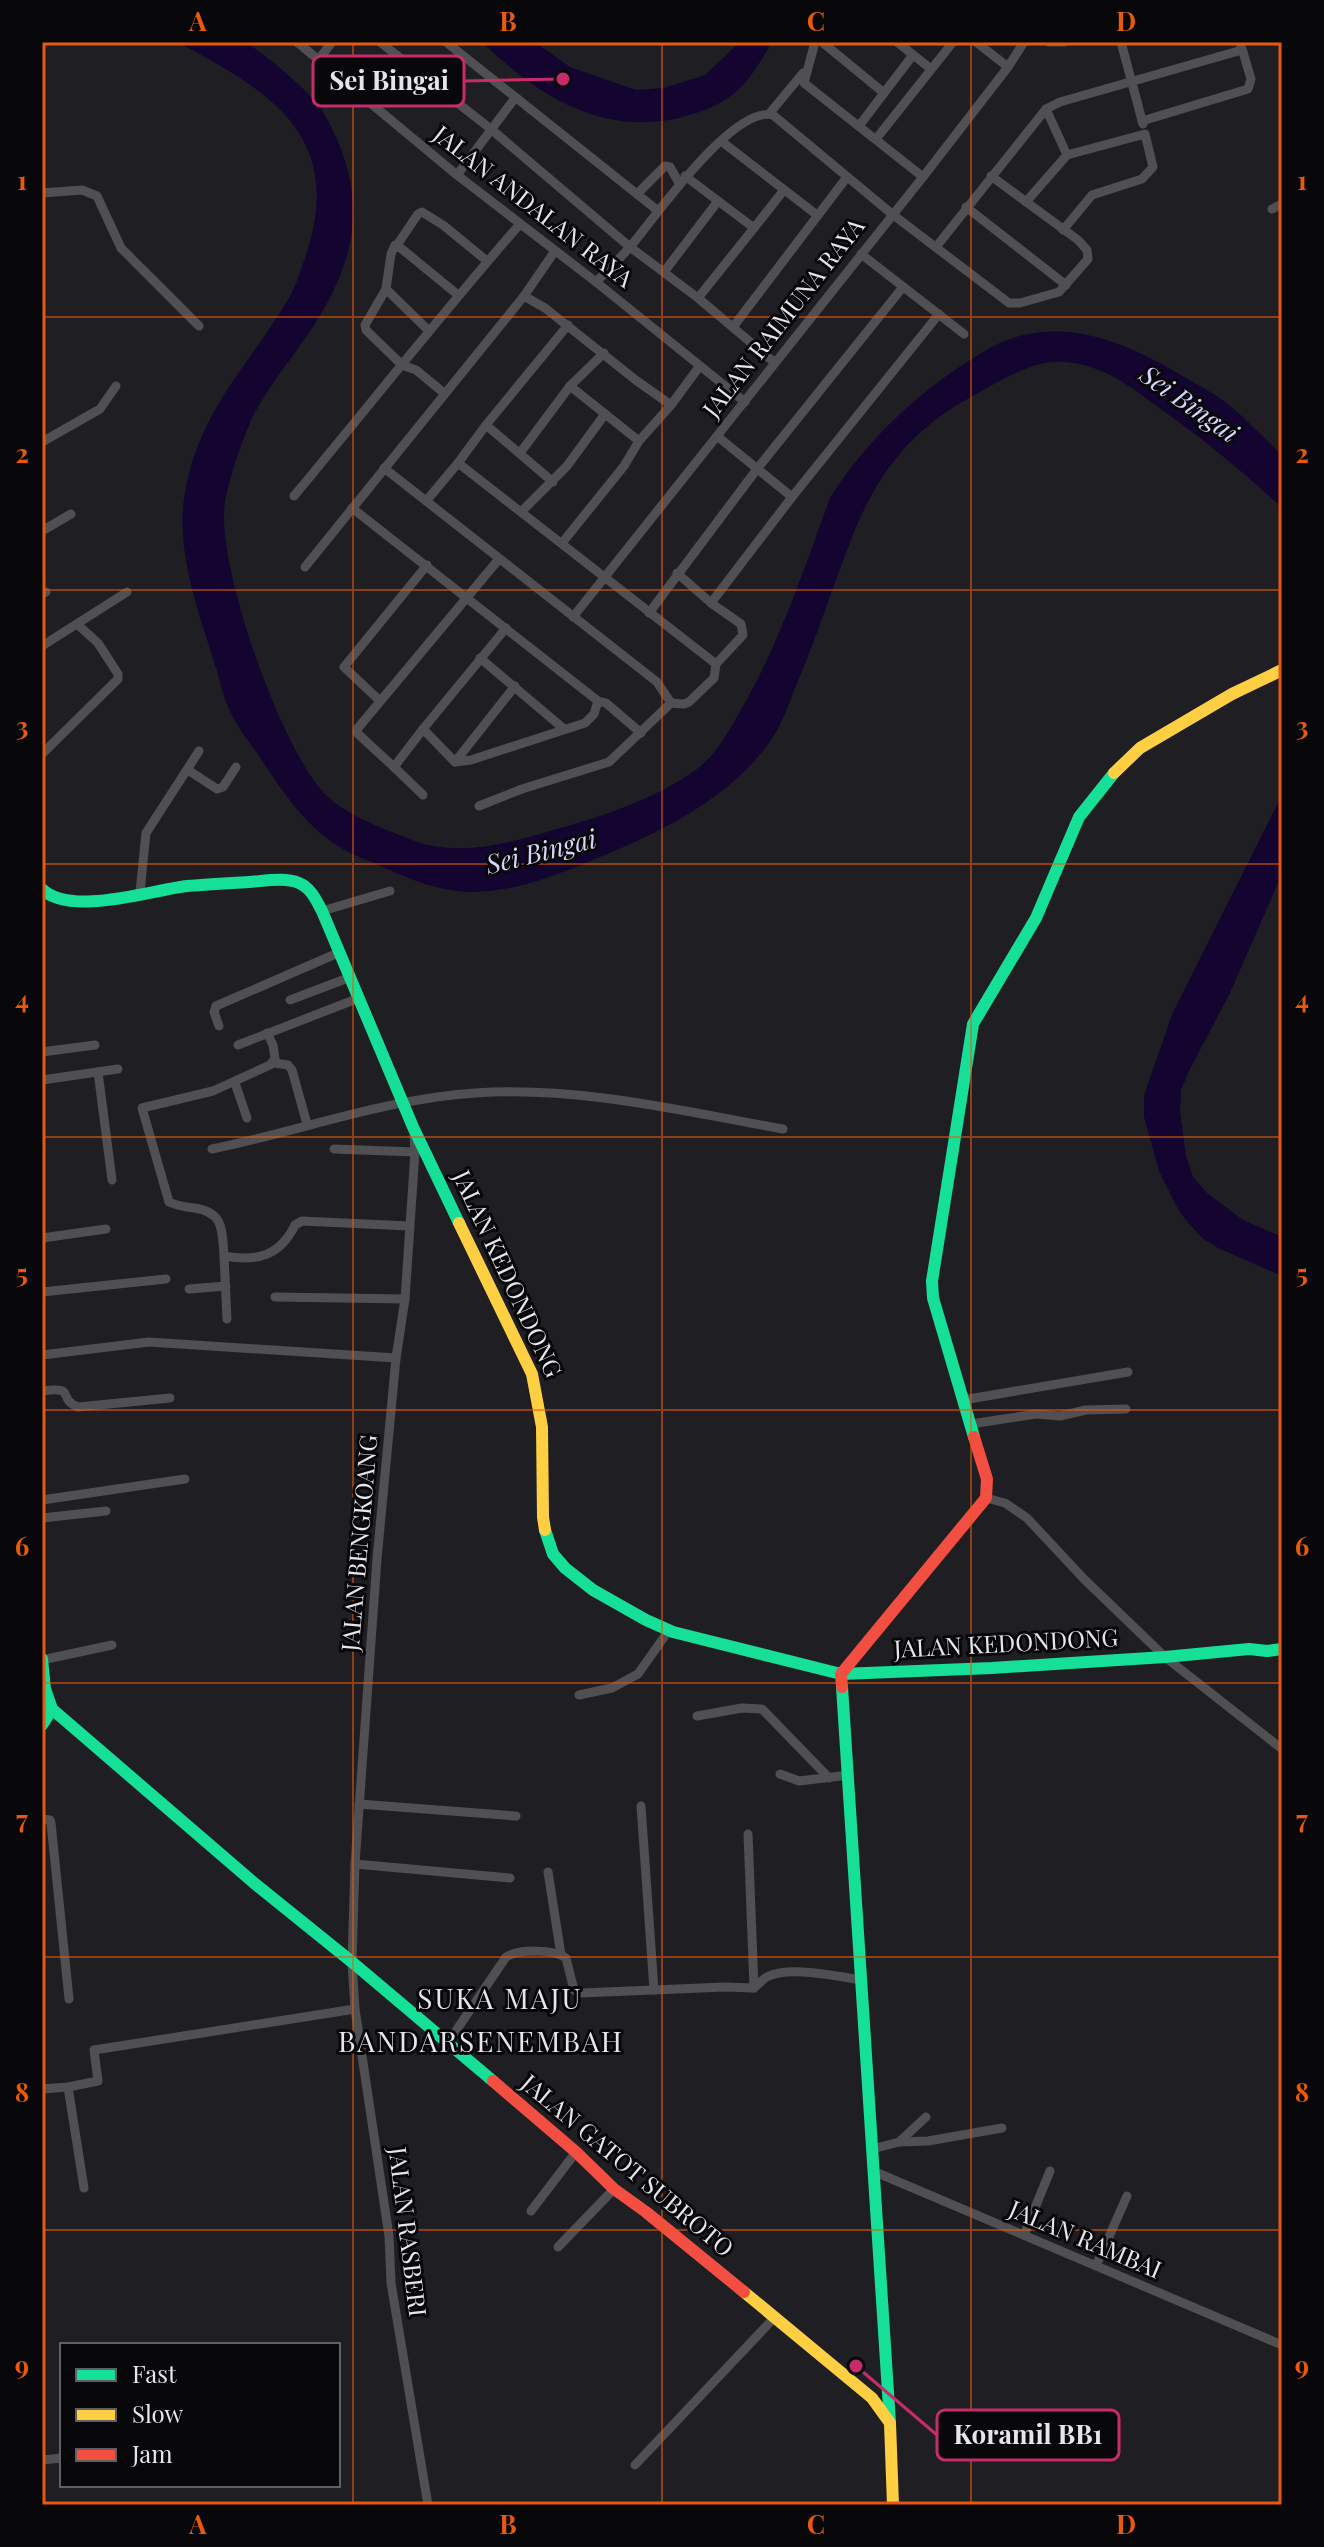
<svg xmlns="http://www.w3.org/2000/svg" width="1324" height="2547" font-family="'Playfair Display',serif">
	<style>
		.water { fill: #130530 }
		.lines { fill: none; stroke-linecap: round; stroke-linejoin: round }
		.street { stroke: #505052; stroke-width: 9 }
		.fast { stroke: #16e098; stroke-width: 12 }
		.slow { stroke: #ffcf43; stroke-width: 12 }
		.jam { stroke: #f24e42; stroke-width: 12 }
		.grid { fill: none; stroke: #e8590c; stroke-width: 2; stroke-opacity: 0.55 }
		.labels { text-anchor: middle; stroke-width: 6; stroke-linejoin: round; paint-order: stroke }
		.street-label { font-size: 24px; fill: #e5e5ea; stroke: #08080b }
		.water-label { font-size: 26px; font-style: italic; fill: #d8d3fb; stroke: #08080b }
		.quarter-label { font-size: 28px; letter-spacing: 2px; fill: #e5e5ea; stroke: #08080b }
		.leader { fill: none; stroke: #c62c69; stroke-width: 3 }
		.callout-dot { fill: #c62c69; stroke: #08080b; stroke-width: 3 }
		.callout { fill: #08080b; stroke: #c62c69; stroke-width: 3 }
		.callout-label { font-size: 26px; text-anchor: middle; font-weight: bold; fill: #e5e5ea }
		.neatline { fill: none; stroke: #e8590c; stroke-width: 3 }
		.grid-label { font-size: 26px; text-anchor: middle; font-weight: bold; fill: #e8590c }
	</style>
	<rect width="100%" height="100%" fill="#1f1f23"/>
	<g class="water">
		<path d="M 177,42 C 195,42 227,38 242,42 C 257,45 313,95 322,110 C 371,194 360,259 306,337 C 288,363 267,389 252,418 C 243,438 228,481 225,503 C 215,563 283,756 328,797 C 347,815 382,828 407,838 C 454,858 503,845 550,831 C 598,818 677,793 711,756 C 723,742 733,724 742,708 C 780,642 804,569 830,498 C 861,449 904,405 952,372 C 972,359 992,344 1016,337 C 1077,319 1136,348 1188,379 C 1200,386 1213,393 1224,401 C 1245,417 1263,438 1282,455 L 1282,508 C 1244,472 1204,440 1162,410 C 1141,395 1120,377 1096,369 C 1083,364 1067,361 1052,362 C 1025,365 995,383 971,397 C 915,427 881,469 856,527 C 835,579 819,632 797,683 C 789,703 782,726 769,743 C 724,804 654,835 586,863 C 547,879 499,896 457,891 C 431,888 407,878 383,867 C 370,861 355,856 343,849 C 304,827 279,786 255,750 C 246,738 237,726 231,713 C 224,700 221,685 217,671 C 199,612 173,548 186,487 C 201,410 247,367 286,303 C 296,287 301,270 307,252 C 344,134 269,91 177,42 Z"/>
		<path d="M 482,42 L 535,42 L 570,67 L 636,90 L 664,88 L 705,75 L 740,42 L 772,42 C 762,59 751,79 736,92 C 718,107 696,114 674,119 C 597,134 536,94 482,42 Z"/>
		<polygon points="1282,795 1282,874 1230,993 1189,1071 1181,1090 1180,1112 1186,1156 1193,1177 1207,1193 1243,1220 1282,1237 1282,1276 1218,1248 1202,1238 1186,1220 1179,1211 1159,1171 1144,1117 1144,1095 1173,1012"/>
	</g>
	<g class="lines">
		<g class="street">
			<polyline points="297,42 457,175 596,282 745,402"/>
			<polyline points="380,42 492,130 630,247 698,298 775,363"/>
			<polyline points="446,42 657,210"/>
			<polyline points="815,42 804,83 923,177"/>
			<polyline points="822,42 884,93 859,126"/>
			<polyline points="897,42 931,69"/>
			<polyline points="976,42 1008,67"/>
			<polyline points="1049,42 1065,42"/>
			<polyline points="1121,42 1143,124"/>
			<polyline points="319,59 332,42"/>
			<polyline points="884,93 913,55"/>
			<polyline points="1046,109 1067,155 1145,134 1153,167 1142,179 1092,195 1063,230"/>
			<polyline points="769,114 803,73"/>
			<polyline points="1142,121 1248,89 1251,79 1240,42"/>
			<polyline points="876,139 953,42"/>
			<polyline points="721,141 817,215"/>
			<polyline points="457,175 515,98"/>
			<polyline points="685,176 754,228 784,190"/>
			<polyline points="42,193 82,190 97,196 121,248 199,326"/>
			<polyline points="637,194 665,166 670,167 679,183"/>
			<polyline points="1026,202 1067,155"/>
			<polyline points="966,207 1066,285"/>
			<polyline points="1272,209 1282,204"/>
			<polyline points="397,245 418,214 422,212 443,225 487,261"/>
			<polyline points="936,247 1046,109 1060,102 1242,50"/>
			<polyline points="861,254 964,334"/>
			<polyline points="664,272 718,201"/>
			<path d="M 596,282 C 608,270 620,258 631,246 C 655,217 733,105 773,115 L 892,214 L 1009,303 L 1020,303 L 1059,292 L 1088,259 L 1087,250 L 1078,240 L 991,176"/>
			<polyline points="386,289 365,325 366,330 402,365 416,370 444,393"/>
			<polyline points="524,296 545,308 637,381 671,405"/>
			<polyline points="698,298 754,228"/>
			<polyline points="733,327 847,177"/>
			<polyline points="428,330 386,289 391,254 395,245 397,245 458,295"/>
			<polyline points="570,386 639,441"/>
			<polyline points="486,425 553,482"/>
			<polyline points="717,436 792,497"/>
			<polyline points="42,442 100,409 116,386"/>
			<polyline points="520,453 570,386 604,353"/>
			<polyline points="458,463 716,664"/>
			<polyline points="384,468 657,682 671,703"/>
			<path d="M 294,496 C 369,406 442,313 520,224"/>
			<polyline points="427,500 458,463 486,425 568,325"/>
			<polyline points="352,508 598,701 606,703 641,733"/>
			<polyline points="522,511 567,466 605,414"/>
			<polyline points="42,531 71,514"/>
			<polyline points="562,543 624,466 639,441 671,405 699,367"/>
			<polyline points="499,559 358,728 357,733 394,767 423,729 455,762 471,760 585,723 594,714 598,701"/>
			<polyline points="305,567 524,296 555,251"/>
			<polyline points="42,594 46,592"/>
			<polyline points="711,603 792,497 939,314"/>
			<polyline points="649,613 757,469 903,287"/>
			<polyline points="573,617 923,177 1008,67 1024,42"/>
			<polyline points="42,646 127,592"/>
			<polyline points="480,658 564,729"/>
			<polyline points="380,701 344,667 427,565"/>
			<polyline points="423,729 506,628"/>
			<polyline points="42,754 118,679 118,674 98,643 77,624"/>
			<polyline points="455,762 515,686"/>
			<polyline points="394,767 423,795"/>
			<polyline points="188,770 217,789 223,787 236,767"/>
			<polyline points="479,806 522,789 609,762 671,703 684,704 689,702 714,678 716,664 743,635 741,624 711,603 677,573"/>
			<polyline points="140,892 146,833 199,751"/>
			<polyline points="322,911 390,891"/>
			<polyline points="290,1000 348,978"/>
			<polyline points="219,1026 214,1012 216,1006 338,953"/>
			<path d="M 267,1033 L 273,1045 L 275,1059 L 270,1065 L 213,1091 L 142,1108 L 169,1202 C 178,1206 184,1207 194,1208 C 224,1212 222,1230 224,1256 C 257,1262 280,1256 295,1225 L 302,1221 L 409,1226"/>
			<polyline points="238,1045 359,998"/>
			<polyline points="42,1052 95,1045"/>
			<polyline points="274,1063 288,1065 292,1070 307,1124"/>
			<polyline points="98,1072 112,1180"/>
			<polyline points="42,1080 118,1069"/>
			<polyline points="235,1083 247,1118"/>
			<polyline points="414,1133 415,1152 405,1299 396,1358 377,1559 355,1864 352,1962 355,2009 389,2236 391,2283 428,2505"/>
			<path d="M 212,1149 C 300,1131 385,1099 475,1093 C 579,1086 682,1111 783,1129"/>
			<polyline points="334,1149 415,1152"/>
			<polyline points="42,1238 106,1229"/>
			<polyline points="224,1256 227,1319"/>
			<polyline points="189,1289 226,1286"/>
			<polyline points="42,1292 166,1279"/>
			<polyline points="275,1297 405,1299"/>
			<polyline points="42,1355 149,1342 396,1358"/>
			<path d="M 42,1391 C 78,1386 56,1398 78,1407 L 170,1398"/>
			<polyline points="963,1400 1128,1372"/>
			<polyline points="971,1424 1036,1414 1060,1416 1086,1410 1126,1409"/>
			<polyline points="986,1498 1005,1503 1027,1518 1084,1579 1165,1657 1282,1749"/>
			<polyline points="42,1500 185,1479"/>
			<polyline points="42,1518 106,1511"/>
			<polyline points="42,1660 112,1645"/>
			<polyline points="579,1695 612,1688 638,1674 669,1630"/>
			<polyline points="697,1716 742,1708 762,1709 829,1778"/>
			<polyline points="780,1774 799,1781 849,1775"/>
			<polyline points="359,1804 516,1816"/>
			<polyline points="641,1806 654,1990"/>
			<polyline points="42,1819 50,1820 51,1823 69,1999"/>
			<polyline points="748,1834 754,1988"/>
			<polyline points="355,1864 510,1878"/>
			<polyline points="548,1872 561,1955"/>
			<path d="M 447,2044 L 506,1957 C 519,1949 554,1949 566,1958 L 574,1990 L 581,1993 L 725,1987 L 754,1988 C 759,1984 763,1978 769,1976 C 789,1966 838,1976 860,1980"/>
			<polyline points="68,2087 84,2188"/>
			<polyline points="42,2089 68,2087 98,2081 94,2050 355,2009"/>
			<polyline points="899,2142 926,2117"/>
			<polyline points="872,2149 899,2142 928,2141 1002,2128"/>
			<polyline points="873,2171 1282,2345"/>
			<polyline points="531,2211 576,2152"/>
			<polyline points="1024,2235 1050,2171"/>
			<polyline points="558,2247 614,2189"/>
			<polyline points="1096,2266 1127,2196"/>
			<polyline points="42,2460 62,2458"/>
			<polyline points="635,2465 774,2318"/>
		</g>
		<g class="fast">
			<path d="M 42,889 C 70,917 152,890 187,886 C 208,884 229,883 249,882 C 264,881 285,877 299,883 C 311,888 316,900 322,911 L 413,1127 L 459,1223"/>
			<polyline points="974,1437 933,1298 932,1281 973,1024 1036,918 1079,817 1114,773"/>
			<polyline points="545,1530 553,1554 565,1568 593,1590 646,1620 673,1632 841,1674 992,1668 1165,1657 1249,1649 1267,1651 1282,1649"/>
			<polyline points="42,1659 45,1689 52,1709 254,1883 352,1962 493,2081"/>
			<polyline points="842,1687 890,2423"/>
			<polyline points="42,1725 52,1709"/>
		</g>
		<g class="slow">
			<polyline points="1114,773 1140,748 1232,694 1282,670"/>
			<polyline points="459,1223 532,1374 542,1427 543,1517 545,1530"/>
			<polyline points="744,2292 872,2398 890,2423 893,2505"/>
		</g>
		<g class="jam">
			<polyline points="842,1687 841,1674 986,1498 987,1479 974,1437"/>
			<polyline points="493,2081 576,2152 614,2189 646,2212 744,2292"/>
		</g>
	</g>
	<path class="grid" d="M 353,42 L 353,2505M 662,42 L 662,2505M 971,42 L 971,2505M 42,317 L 1282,317M 42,590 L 1282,590M 42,864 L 1282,864M 42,1137 L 1282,1137M 42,1410 L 1282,1410M 42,1683 L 1282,1683M 42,1957 L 1282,1957M 42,2230 L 1282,2230"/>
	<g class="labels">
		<g class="street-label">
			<text transform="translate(533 207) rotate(38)" y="8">JALAN ANDALAN RAYA</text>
			<text transform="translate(784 318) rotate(-52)" y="8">JALAN RAIMUNA RAYA</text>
			<text transform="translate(507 1274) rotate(65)" y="8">JALAN KEDONDONG</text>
			<text transform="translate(360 1543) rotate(-85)" y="8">JALAN BENGKOANG</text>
			<text transform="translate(1006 1644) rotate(-3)" y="8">JALAN KEDONDONG</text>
			<text transform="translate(627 2166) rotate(40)" y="8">JALAN GATOT SUBROTO</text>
			<text transform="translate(407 2232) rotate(83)" y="8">JALAN RASBERI</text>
			<text transform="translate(1085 2240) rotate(23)" y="8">JALAN RAMBAI</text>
		</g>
		<g class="water-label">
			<text transform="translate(1189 404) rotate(35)" y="9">Sei Bingai</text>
			<text transform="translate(541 852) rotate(-14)" y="9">Sei Bingai</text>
		</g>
		<g class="quarter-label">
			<text x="500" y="2009">SUKA MAJU</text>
			<text x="481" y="2052">BANDARSENEMBAH</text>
		</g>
	</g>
	<path class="leader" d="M563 79L464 81M856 2366L937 2435"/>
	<g class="callout-dot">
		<circle cx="563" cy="79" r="8"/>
		<circle cx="856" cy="2366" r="8"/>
	</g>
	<g class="callout">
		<rect x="313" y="56" width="151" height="50" rx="8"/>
		<rect x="937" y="2410" width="182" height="50" rx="8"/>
	</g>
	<g class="callout-label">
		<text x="389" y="90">Sei Bingai</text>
		<text x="1028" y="2444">Koramil BB1</text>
	</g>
	<rect width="1324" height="2547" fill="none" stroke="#08080b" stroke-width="88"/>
	<rect x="60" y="2343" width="280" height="144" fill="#08080b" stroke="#606064" stroke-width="2"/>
	<rect x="76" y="2369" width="40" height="12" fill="#16e098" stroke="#606064" stroke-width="2"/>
	<text x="132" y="2383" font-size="24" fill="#e5e5ea">Fast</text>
	<rect x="76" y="2409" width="40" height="12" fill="#ffcf43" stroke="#606064" stroke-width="2"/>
	<text x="132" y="2423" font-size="24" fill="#e5e5ea">Slow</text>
	<rect x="76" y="2449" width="40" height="12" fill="#f24e42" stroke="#606064" stroke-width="2"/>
	<text x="132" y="2463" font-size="24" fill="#e5e5ea">Jam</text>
	<rect x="44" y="44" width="1236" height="2459" class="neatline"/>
	<g class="grid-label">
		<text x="198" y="31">A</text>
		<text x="508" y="31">B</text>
		<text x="816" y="31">C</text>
		<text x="1126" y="31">D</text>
		<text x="22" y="190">1</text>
		<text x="1302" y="190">1</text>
		<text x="22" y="463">2</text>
		<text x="1302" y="463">2</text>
		<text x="22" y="736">3</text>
		<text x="1302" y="736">3</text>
		<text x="22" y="1009">4</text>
		<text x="1302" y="1009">4</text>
		<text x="22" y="1283">5</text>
		<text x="1302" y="1283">5</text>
		<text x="22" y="1556">6</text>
		<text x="1302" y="1556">6</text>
		<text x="22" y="1829">7</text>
		<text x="1302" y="1829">7</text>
		<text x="22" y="2102">8</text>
		<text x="1302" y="2102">8</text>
		<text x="22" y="2375">9</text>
		<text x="1302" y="2375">9</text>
		<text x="198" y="2534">A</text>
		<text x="508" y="2534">B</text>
		<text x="816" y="2534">C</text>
		<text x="1126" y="2534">D</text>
	</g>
</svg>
